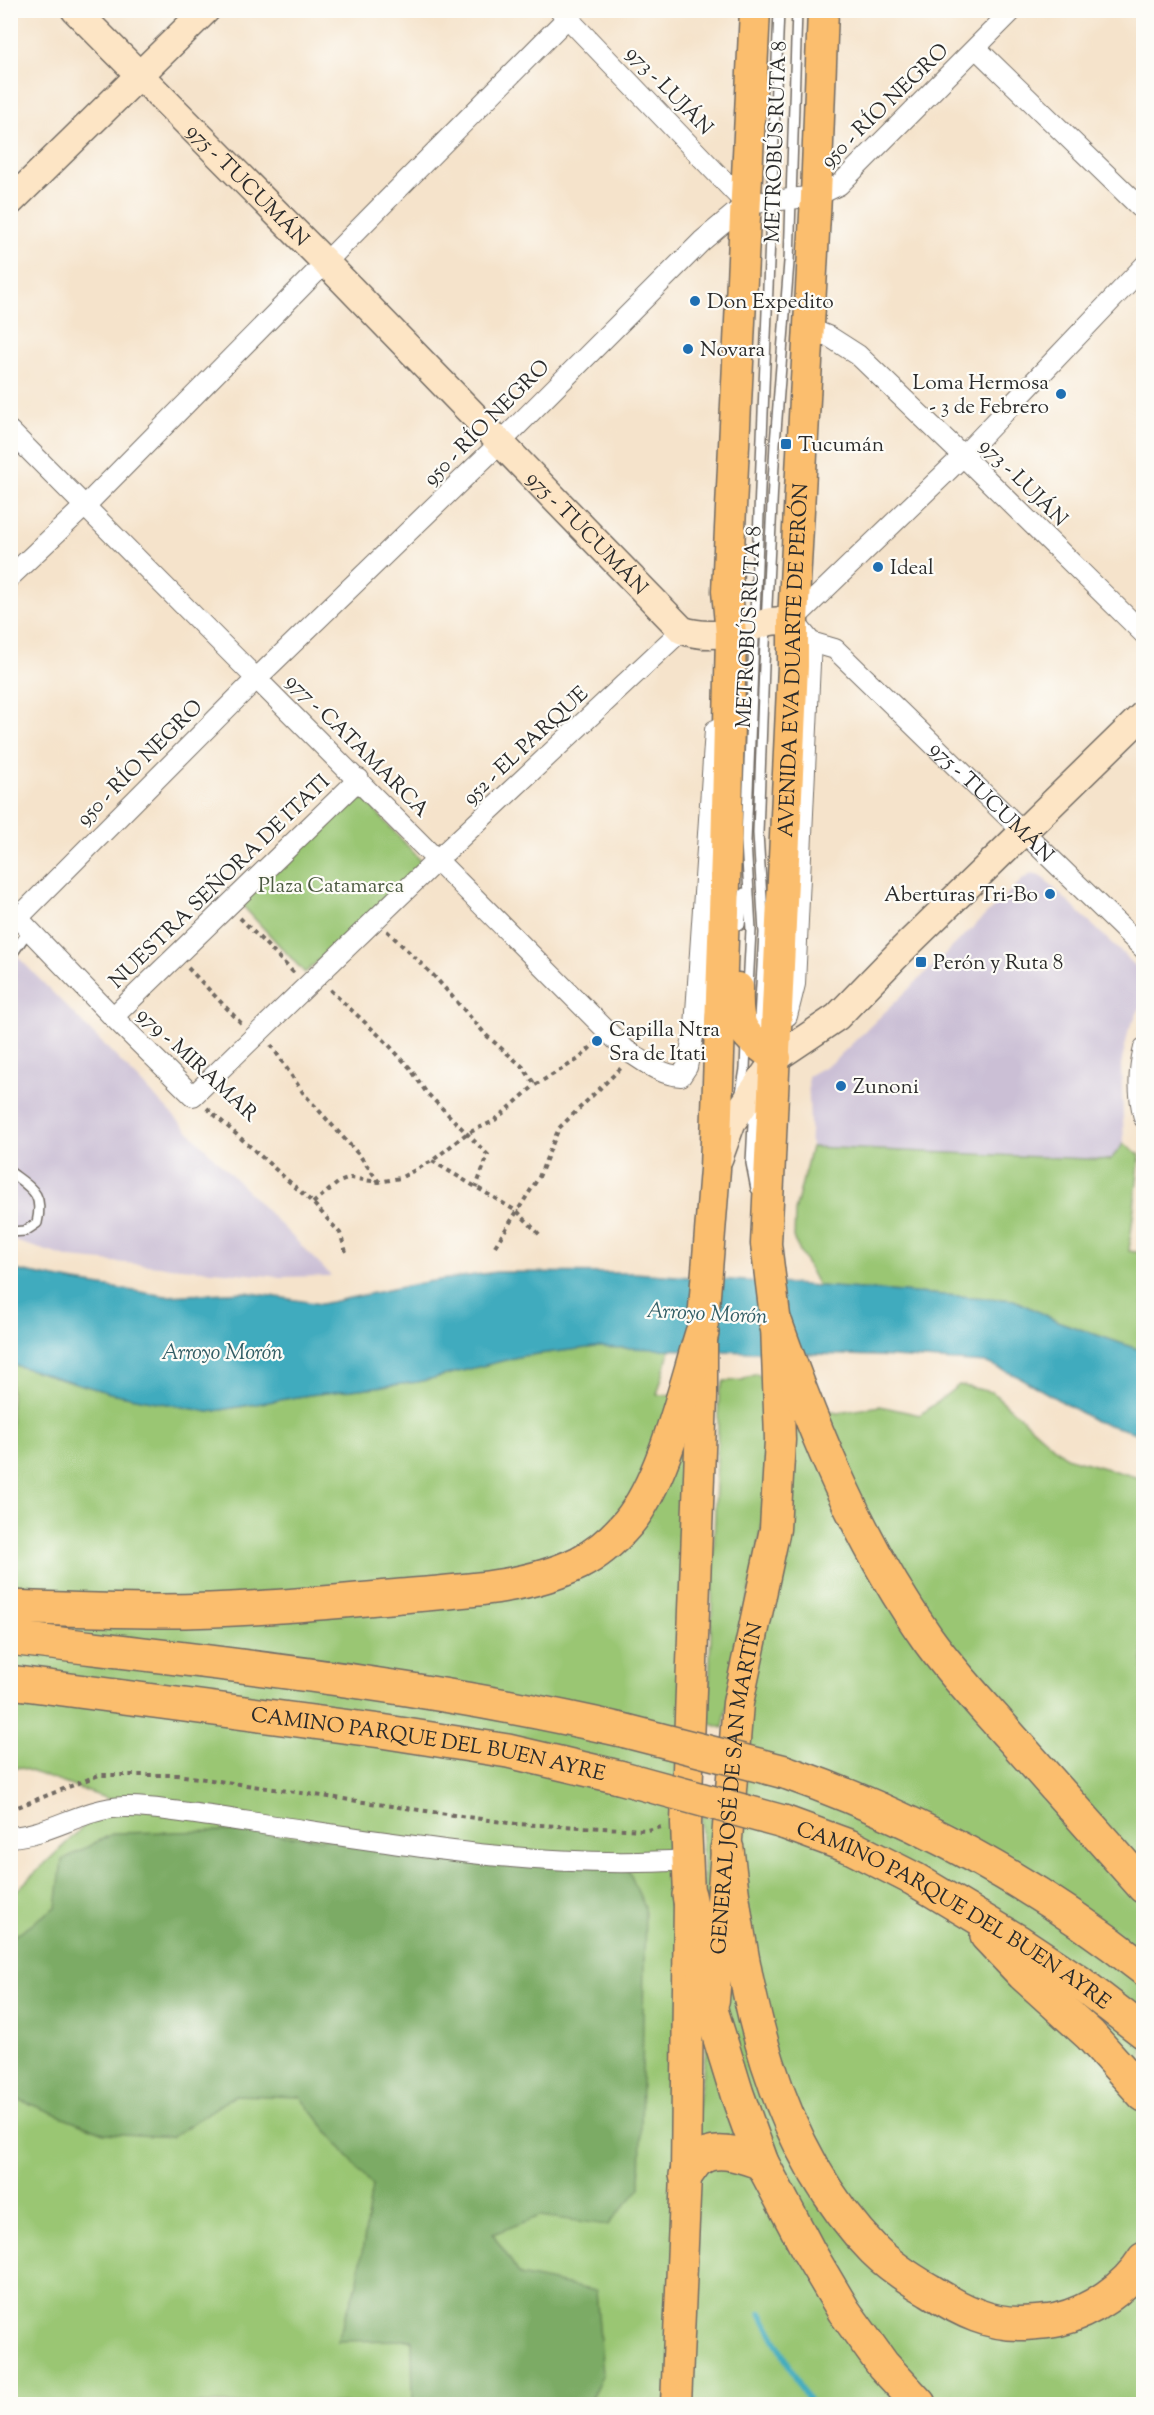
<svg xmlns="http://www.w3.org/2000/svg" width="1154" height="2415" font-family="'Sorts Mill Goudy',serif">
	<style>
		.industrial { fill: #cbbfd5 }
		.green { fill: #9ac673; stroke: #62784f; stroke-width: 1.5 }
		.forest { fill: #7bab65; stroke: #536b48; stroke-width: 1.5 }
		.water { fill: #3fabbe; stroke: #356b74; stroke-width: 1.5 }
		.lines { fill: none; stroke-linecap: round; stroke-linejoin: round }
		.stream { stroke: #3fabbe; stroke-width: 6 }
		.lane-casing { stroke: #726b63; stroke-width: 12 }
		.street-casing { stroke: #726b63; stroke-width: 22 }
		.secondary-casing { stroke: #726b63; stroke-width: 30 }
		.primary-casing { stroke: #726b63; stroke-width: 33 }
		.highway-casing { stroke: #726b63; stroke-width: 36 }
		.path { stroke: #726b63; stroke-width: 4; stroke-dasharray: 4.5 4.5; stroke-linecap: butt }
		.lane { stroke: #fff; stroke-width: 9 }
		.street { stroke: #fff; stroke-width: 20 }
		.secondary { stroke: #fde5c5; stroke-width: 27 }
		.primary { stroke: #fbbe6e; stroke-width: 30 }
		.highway { stroke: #fbbe6e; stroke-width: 33 }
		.highway-bridge-casing { stroke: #726b63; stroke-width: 36; stroke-linecap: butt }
		.highway-bridge { stroke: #fbbe6e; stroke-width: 33 }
		.poi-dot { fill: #1f6fb2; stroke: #fdfcf7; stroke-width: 2 }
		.labels { text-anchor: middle; stroke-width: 4.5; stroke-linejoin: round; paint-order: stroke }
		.street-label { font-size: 21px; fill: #2b2b2b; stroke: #fdfcf7 }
		.poi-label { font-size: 21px; fill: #2b2b2b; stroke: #fdfcf7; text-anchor: start }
		.park-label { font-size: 21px; fill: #4c5a41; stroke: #fdfcf7 }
		.water-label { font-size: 22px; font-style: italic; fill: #335e66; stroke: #fdfcf7 }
	</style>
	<rect width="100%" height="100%" fill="#fdfcf7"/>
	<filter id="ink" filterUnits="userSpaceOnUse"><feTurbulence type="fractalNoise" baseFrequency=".0167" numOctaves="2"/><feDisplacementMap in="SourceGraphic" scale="12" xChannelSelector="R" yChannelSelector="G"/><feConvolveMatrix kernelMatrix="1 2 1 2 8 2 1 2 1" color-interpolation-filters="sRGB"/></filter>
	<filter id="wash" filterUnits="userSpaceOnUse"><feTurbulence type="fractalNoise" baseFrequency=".008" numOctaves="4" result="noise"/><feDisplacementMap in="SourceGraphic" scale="24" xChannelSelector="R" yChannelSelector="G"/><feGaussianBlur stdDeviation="1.35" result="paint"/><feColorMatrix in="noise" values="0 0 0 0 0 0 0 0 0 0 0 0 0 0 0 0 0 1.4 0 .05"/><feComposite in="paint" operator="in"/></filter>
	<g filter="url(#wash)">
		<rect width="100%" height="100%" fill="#f5e3cb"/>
		<g class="industrial">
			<polygon points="1032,873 1040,875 1143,973 1143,1002 1129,1029 1121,1065 1124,1144 1111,1160 811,1147 808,1076 833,1062 1023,879"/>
			<polygon points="10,949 331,1276 281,1277 70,1258 11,1240"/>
		</g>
		<g class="green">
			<polygon points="359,793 423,863 305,973 241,904"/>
			<polygon points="1124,1144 1140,1155 1129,1251 1143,1253 1143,1351 1057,1321 1014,1300 818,1286 794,1240 795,1211 811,1147 1110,1160"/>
			<polygon points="595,1347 670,1349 657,1395 683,1394 702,1397 687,2169 712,2013 779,1401 838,1413 880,1406 920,1415 959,1385 992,1392 1066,1457 1143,1479 1143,2404 11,2404 11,1896 111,1800 19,1767 11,1771 11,1364 110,1393 209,1412 309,1395 418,1382 522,1356"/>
			<polygon points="756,1374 763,1378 767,1422 765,1512 723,1728 708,1723 719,1392 724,1381 742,1380"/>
			<polygon points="701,1815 719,1820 716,1894 704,1906"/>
		</g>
		<polygon class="forest" points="224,1831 533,1856 624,1860 645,1908 640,2188 608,2225 540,2216 493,2234 520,2275 596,2291 603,2374 588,2404 413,2404 412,2340 337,2341 358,2280 372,2186 300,2097 235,2095 172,2137 104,2133 15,2098 11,2094 11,1938 56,1907 62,1860 114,1833"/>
		<polygon class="water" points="10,1269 76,1282 166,1296 246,1292 321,1304 426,1282 496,1272 635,1273 1014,1300 1057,1321 1143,1351 1143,1435 1095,1421 1019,1377 987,1363 877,1356 595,1347 522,1356 418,1382 309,1395 209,1412 110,1393 11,1364"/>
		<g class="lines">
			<polyline class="stream" points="761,2313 810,2404"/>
		</g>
	</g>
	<g filter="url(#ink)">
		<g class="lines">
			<g class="lane-casing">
				<g id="lane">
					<polyline points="740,925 744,893"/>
					<polyline points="10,957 29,930"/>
					<polyline points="748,988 751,930 746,841 779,10"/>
					<polyline points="758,1036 764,933 758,833 764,665 775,444 789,262 797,10"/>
					<polyline points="741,1093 745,1069 746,1044"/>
					<polyline points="754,1104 751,1163 756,1189"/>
					<path d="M 10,1172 C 32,1189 44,1193 37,1223 L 25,1231 L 10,1232"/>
				</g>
			</g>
			<g class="street-casing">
				<g id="street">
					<polyline points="560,10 746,204"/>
					<polyline points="976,48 1144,211"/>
					<path id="s1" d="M 1144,266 L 963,456 L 793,620 L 811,642 L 835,649 L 1144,949"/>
					<polyline points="808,328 830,337 858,355 963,456 1144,634"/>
					<path d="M 10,431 L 626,1050 C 644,1061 659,1075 681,1076 L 687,1067 L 695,1027 L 715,730"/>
					<polyline points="10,577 85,506 575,10"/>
					<polyline points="10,910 113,1017 193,1096 438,859 682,630"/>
					<polyline points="18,918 257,678 501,442 702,241 746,204 816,196 839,185 1013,10"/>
					<polyline points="787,1016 795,984 811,642"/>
					<polyline points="113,1017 359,779"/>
					<path d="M 1144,1048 C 1138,1071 1138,1095 1144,1118"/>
					<path d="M 10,1837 C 50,1835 83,1808 124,1807 C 147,1806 172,1811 196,1814 C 232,1819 267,1825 303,1830 C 430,1849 558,1869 686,1860"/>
				</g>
			</g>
			<g class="secondary-casing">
				<g id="secondary">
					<path id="s2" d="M 75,10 L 325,262 L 682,630 C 710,640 738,632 765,623 C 773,620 784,621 793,620"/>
					<polyline points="10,202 206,10"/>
					<polyline points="719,1158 732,1122 776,1058 837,1017 905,947 1144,714"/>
				</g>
			</g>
			<g class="primary-casing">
				<g id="primary">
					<path d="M 738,988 C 736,1029 743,1035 776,1058"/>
					<path id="s3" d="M 714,2000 L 738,1703 L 775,1529 L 780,1440 L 776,1324 L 766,1244 L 793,666 L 793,620 L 816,196 L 823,10"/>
					<polyline points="676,2404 686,2175 689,1895 686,1823 702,1397 702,1333 715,1169 726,854 731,634 727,591 755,10"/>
				</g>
			</g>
			<g class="highway-casing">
				<g id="highway">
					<path d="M 776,1324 C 815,1434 859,1542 927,1638 C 951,1672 981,1703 1009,1735 C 1054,1786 1099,1836 1144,1887"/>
					<path d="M 10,1607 C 60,1609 110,1611 161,1611 C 241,1611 321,1603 401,1596 C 459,1591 525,1589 579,1563 C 597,1554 615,1538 628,1523 C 664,1480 685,1387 702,1333"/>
					<path d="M 10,1638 C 216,1663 424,1684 626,1731"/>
					<path id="s4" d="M 10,1682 L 381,1731 L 508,1751 L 619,1777"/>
					<path d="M 785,1772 C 914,1817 1036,1884 1144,1969"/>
					<path id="s5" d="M 783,1822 L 851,1847 L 914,1879 L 1019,1942 L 1079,1982 L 1144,2032"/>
					<path d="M 727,1849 C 742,1989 772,2146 874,2250 C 890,2266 910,2279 929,2290 C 960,2310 992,2327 1030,2323 C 1039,2322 1049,2322 1057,2320 C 1091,2312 1126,2288 1144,2259"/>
					<polyline points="689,1895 712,2013 737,2094 762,2163 809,2252 844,2311 883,2365 919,2404"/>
					<polyline points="987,1936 1023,1974 1090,2035 1144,2095"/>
					<path d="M 686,2175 C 690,2170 694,2163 698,2160 C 716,2145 744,2157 762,2163"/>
				</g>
			</g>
			<g class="path">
				<polyline points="240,918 294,973"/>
				<polyline points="387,931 434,976 487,1036 523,1067 535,1085"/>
				<polyline points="188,968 243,1025"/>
				<polyline points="330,990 385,1041 410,1068 426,1092 488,1155 476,1187"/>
				<polyline points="271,1045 304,1094 360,1156 379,1182"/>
				<polyline points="207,1108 313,1203 340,1233 347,1255"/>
				<polyline points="432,1161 518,1212 541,1236"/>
				<polyline points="313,1203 339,1182 350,1178 379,1182 400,1178 432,1161 466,1134 494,1121 535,1085 579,1059 595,1043"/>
				<polyline points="495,1246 539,1177 559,1128 621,1068"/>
				<polyline points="10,1810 99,1775 177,1775 516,1824 646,1830 662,1827"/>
			</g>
			<use href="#lane" class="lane"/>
			<use href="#street" class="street"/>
			<use href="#secondary" class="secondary"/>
			<use href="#primary" class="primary"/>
			<use href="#highway" class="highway"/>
			<g class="highway-bridge-casing">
				<g id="highway-bridge">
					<polyline points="626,1731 785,1772"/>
					<polyline points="619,1777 783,1822"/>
				</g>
			</g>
			<use href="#highway-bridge" class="highway-bridge"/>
		</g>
	</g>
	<g class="poi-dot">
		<circle cx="695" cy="301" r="6"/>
		<circle cx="688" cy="349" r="6"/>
		<circle cx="1061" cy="394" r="6"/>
		<rect x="780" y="438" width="12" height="12" rx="3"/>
		<circle cx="878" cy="567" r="6"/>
		<circle cx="1050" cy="894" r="6"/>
		<rect x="915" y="956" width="12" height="12" rx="3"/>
		<circle cx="597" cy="1041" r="6"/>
		<circle cx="841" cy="1086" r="6"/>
	</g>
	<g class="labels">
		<g class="street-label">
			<text transform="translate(670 90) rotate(46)" y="7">973 - LUJÁN</text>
			<text transform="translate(884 105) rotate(-44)" y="7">950 - RÍO NEGRO</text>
			<text transform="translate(775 142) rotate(-88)" y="7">METROBÚS RUTA 8</text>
			<text dy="7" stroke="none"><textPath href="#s2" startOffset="246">975 - TUCUMÁN</textPath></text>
			<text transform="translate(486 422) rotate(-45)" y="7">950 - RÍO NEGRO</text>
			<text transform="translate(1024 482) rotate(45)" y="7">973 - LUJÁN</text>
			<text dy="7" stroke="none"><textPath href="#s2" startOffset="732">975 - TUCUMÁN</textPath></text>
			<text transform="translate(748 627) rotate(-87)" y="7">METROBÚS RUTA 8</text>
			<text dy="7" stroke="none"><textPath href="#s3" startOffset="1346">AVENIDA EVA DUARTE DE PERÓN</textPath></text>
			<text transform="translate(358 745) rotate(45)" y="7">977 - CATAMARCA</text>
			<text transform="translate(525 745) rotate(-43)" y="7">952 - EL PARQUE</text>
			<text transform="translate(139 762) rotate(-45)" y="7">950 - RÍO NEGRO</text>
			<text dy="7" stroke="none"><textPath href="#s1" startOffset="771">975 - TUCUMÁN</textPath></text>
			<text transform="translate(219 881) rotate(-44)" y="7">NUESTRA SEÑORA DE ITATI</text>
			<text transform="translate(198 1064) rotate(43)" y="7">979 - MIRAMAR</text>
			<text dy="7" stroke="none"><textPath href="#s4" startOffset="423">CAMINO PARQUE DEL BUEN AYRE</textPath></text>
			<text dy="7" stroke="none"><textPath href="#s3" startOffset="213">GENERAL JOSÉ DE SAN MARTÍN</textPath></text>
			<text dy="7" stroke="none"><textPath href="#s5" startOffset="195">CAMINO PARQUE DEL BUEN AYRE</textPath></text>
		</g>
		<g class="poi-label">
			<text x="707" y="308">Don Expedito</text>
			<text x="700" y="356">Novara</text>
			<text x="1049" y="389" text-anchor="end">Loma Hermosa<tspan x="1049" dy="24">- 3 de Febrero</tspan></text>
			<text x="798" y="451">Tucumán</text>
			<text x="890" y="574">Ideal</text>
			<text x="1038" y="901" text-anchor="end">Aberturas Tri-Bo</text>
			<text x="933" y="969">Perón y Ruta 8</text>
			<text x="609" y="1036">Capilla Ntra<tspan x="609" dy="24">Sra de Itati</tspan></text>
			<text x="853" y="1093">Zunoni</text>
		</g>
		<g class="park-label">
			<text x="331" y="892">Plaza Catamarca</text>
		</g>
		<g class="water-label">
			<text transform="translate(707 1312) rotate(3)" y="8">Arroyo Morón</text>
			<text x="222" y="1359">Arroyo Morón</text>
		</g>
	</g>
	<rect width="1154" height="2415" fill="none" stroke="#fdfcf7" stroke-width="36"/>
</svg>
